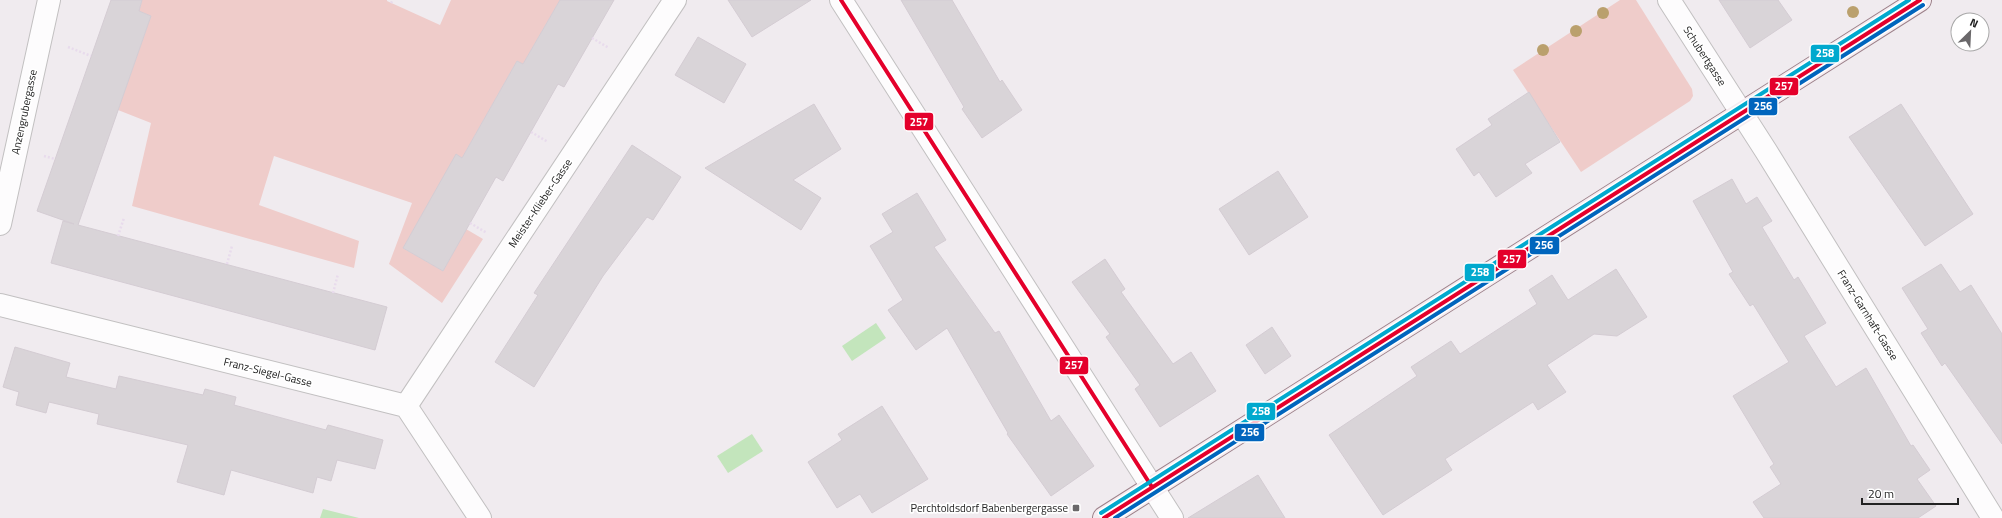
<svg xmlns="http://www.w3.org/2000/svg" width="2002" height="518" font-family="'Titillium Web',sans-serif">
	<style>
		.grass { fill: #efccca }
		.water { fill: #c3e5bc }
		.building { fill: #d9d4d8; stroke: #d4ccd3 }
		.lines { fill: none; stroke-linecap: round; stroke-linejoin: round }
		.street-casing { stroke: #c2c0c1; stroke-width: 24 }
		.secondary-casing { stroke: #9c818a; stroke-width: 24 }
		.path { stroke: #e8dbec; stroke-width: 2.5; stroke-dasharray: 2 2; stroke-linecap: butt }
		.street { stroke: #fdfcfd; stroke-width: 22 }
		.secondary { stroke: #f5ecf0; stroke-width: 22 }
		.bus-1-casing { stroke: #fff; stroke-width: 7 }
		.bus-2-casing { stroke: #fff; stroke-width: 7 }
		.bus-3-casing { stroke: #fff; stroke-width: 7 }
		.bus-1 { stroke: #e4002b; stroke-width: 4 }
		.bus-2 { stroke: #0065bd; stroke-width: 4 }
		.bus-3 { stroke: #00a9ce; stroke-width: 4 }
		.tree { fill: #baa06d }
		.poi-dot { fill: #6a686a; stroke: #fff; stroke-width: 1.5 }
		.labels { text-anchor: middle; stroke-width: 3.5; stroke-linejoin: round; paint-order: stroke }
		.street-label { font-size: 11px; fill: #222; stroke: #fff }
		.poi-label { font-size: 11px; fill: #222; stroke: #fff; text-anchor: end }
		.line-badge { stroke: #fff; stroke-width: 1.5 }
		.badge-label { font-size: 11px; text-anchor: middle; font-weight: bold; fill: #fff }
	</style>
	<rect width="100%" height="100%" fill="#f0ebef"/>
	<g class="grass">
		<polygon points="142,0 387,0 387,1 440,25 451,0 560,0 523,64 517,61 462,158 456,155 403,248 443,271 466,229 483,239 442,303 389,264 412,203 274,156 259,205 359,241 354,268 132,206 151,123 118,110 151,16 139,11"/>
		<polygon points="1620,0 1636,0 1692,89 1693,96 1690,101 1581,172 1513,70"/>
	</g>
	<g class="water">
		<polygon points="876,323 886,338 852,361 842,346"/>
		<polygon points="752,434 763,451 728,473 717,456"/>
		<polygon points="323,509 359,518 320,518"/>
	</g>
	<g class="building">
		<polygon points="111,0 142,0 139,11 151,16 78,225 387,307 375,350 51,263 63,221 74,224 37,211"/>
		<polygon points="560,0 614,0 564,87 558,84 503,181 496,177 443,271 403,248 456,154 462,158 517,61 523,64"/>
		<polygon points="728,0 811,0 752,37"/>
		<polygon points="901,0 952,0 1000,82 1002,80 1022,110 982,138 962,109 964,107"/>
		<polygon points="1719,0 1778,0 1792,20 1750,48"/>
		<polygon points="698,37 746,64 724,103 675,75"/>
		<polygon points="1529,92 1560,142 1525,164 1532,173 1496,197 1479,172 1474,176 1456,149 1492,125 1488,119"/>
		<polygon points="814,104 841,149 793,180 821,198 801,230 705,168"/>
		<polygon points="1901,104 1973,214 1925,246 1849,137"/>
		<polygon points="632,145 681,177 653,220 647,217 603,276 534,387 495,362 538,295 534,293"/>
		<polygon points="1278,171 1308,217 1249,255 1219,209"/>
		<polygon points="1732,179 1746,204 1757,197 1772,221 1762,227 1794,280 1798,277 1826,323 1804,336 1836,387 1866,368 1911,446 1913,445 1930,470 1917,479 1936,506 1918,518 1764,518 1753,502 1781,484 1770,467 1774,464 1733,396 1789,362 1753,304 1750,306 1729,274 1733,272 1693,201"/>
		<polygon points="917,193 946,240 934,247 995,333 999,331 1051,421 1059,415 1094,466 1051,496 1007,434 1008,433 947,328 916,350 888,310 903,300 870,246 893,232 882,214"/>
		<polygon points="1105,259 1125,289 1121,292 1173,364 1191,352 1216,391 1160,427 1135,389 1140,385 1106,337 1110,334 1072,282"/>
		<polygon points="1941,264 1960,292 1971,285 2002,334 2002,444 1945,363 1942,366 1921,333 1928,329 1902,288"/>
		<polygon points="1616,269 1647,317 1617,336 1594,334 1547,365 1566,392 1538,410 1533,402 1445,459 1452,470 1383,515 1329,435 1417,376 1411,367 1451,341 1460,354 1537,304 1529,290 1552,275 1568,300"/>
		<polygon points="1272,327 1291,356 1265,374 1246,345"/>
		<polygon points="15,347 70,363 66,377 116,389 119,376 203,395 205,389 236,397 234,405 326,430 328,425 383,440 375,469 337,460 331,481 317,477 313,493 231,470 224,495 177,482 188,445 97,424 99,414 49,402 46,413 16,405 19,392 3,387"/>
		<polygon points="882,406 928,479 872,513 860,494 837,508 808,462 842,440 838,434"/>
		<polygon points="1258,475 1285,518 1188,518"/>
	</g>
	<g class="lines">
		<g class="street-casing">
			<g id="street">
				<polyline points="841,0 1172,518"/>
				<polyline points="1669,0 1766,151 1993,518"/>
				<polyline points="0,224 49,0"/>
				<polyline points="0,305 406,406 480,518"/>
				<polyline points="406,406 675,0"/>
			</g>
		</g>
		<g class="secondary-casing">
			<polyline id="secondary" points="1104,518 1920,0"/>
		</g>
		<g class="path">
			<polyline points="391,3 393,0"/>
			<polyline points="592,38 609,48"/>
			<polyline points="68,47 91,56"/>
			<polyline points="531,132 548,142"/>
			<polyline points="44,156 55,159"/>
			<polyline points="470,223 487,233"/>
			<polyline points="118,236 124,218"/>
			<polyline points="227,264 232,246"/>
			<polyline points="333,293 338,274"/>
		</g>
		<use href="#street" class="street"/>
		<use href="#secondary" class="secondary"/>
		<g class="bus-1-casing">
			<g id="bus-1">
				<polyline points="841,0 1152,487"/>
				<polyline points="1104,518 1920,0"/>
			</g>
		</g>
		<g class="bus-2-casing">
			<polyline id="bus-2" points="1115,518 1923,5"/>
		</g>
		<g class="bus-3-casing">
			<polyline id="bus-3" points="1101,513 1909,0"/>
		</g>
		<use href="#bus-1" class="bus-1"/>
		<use href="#bus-2" class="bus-2"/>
		<use href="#bus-3" class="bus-3"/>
	</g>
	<g class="tree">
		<circle cx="1853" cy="12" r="6"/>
		<circle cx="1603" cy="13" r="6"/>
		<circle cx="1576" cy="31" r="6"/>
		<circle cx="1543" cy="50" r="6"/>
	</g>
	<rect class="poi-dot" x="1072" y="504" width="8" height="8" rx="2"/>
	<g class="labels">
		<g class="street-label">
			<text transform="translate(1705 56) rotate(57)" y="4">Schubertgasse</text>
			<text transform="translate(24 112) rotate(-78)" y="4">Anzengrubergasse</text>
			<text transform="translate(540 203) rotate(-56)" y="4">Meister-Klieber-Gasse</text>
			<text transform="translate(1868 315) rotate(58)" y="4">Franz-Garnhaft-Gasse</text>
			<text transform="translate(268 372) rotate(14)" y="4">Franz-Siegel-Gasse</text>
		</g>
		<g class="poi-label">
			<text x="1068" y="512">Perchtoldsdorf Babenbergergasse</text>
		</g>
	</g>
	<g class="line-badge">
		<rect x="1810" y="44" width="30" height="19" rx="4" fill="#00a9ce"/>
		<rect x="1769" y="77" width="30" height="19" rx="4" fill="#e4002b"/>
		<rect x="1748" y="97" width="30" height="19" rx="4" fill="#0065bd"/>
		<rect x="904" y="112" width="30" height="19" rx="4" fill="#e4002b"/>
		<rect x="1529" y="236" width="31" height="19" rx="4" fill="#0065bd"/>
		<rect x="1497" y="249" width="30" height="20" rx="4" fill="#e4002b"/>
		<rect x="1464" y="263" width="31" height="19" rx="4" fill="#00a9ce"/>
		<rect x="1059" y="356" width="30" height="19" rx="4" fill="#e4002b"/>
		<rect x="1246" y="402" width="30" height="19" rx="4" fill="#00a9ce"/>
		<rect x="1234" y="423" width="31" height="19" rx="4" fill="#0065bd"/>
	</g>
	<g class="badge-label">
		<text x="1825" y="57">258</text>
		<text x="1784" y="90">257</text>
		<text x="1763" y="110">256</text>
		<text x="919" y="126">257</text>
		<text x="1544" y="249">256</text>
		<text x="1512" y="263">257</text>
		<text x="1480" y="276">258</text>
		<text x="1074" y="369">257</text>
		<text x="1261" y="415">258</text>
		<text x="1250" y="436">256</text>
	</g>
	<g transform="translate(1970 32) rotate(24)"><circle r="19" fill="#ffffff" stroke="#a7a7a7"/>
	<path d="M0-3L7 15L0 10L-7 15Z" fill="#6a686a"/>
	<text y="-6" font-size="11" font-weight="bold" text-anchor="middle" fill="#222222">N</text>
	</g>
	<path d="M1862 498v6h96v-6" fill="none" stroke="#222222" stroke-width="2"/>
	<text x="1868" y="498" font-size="12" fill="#222222" stroke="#ffffff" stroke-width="3" paint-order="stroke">20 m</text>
</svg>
